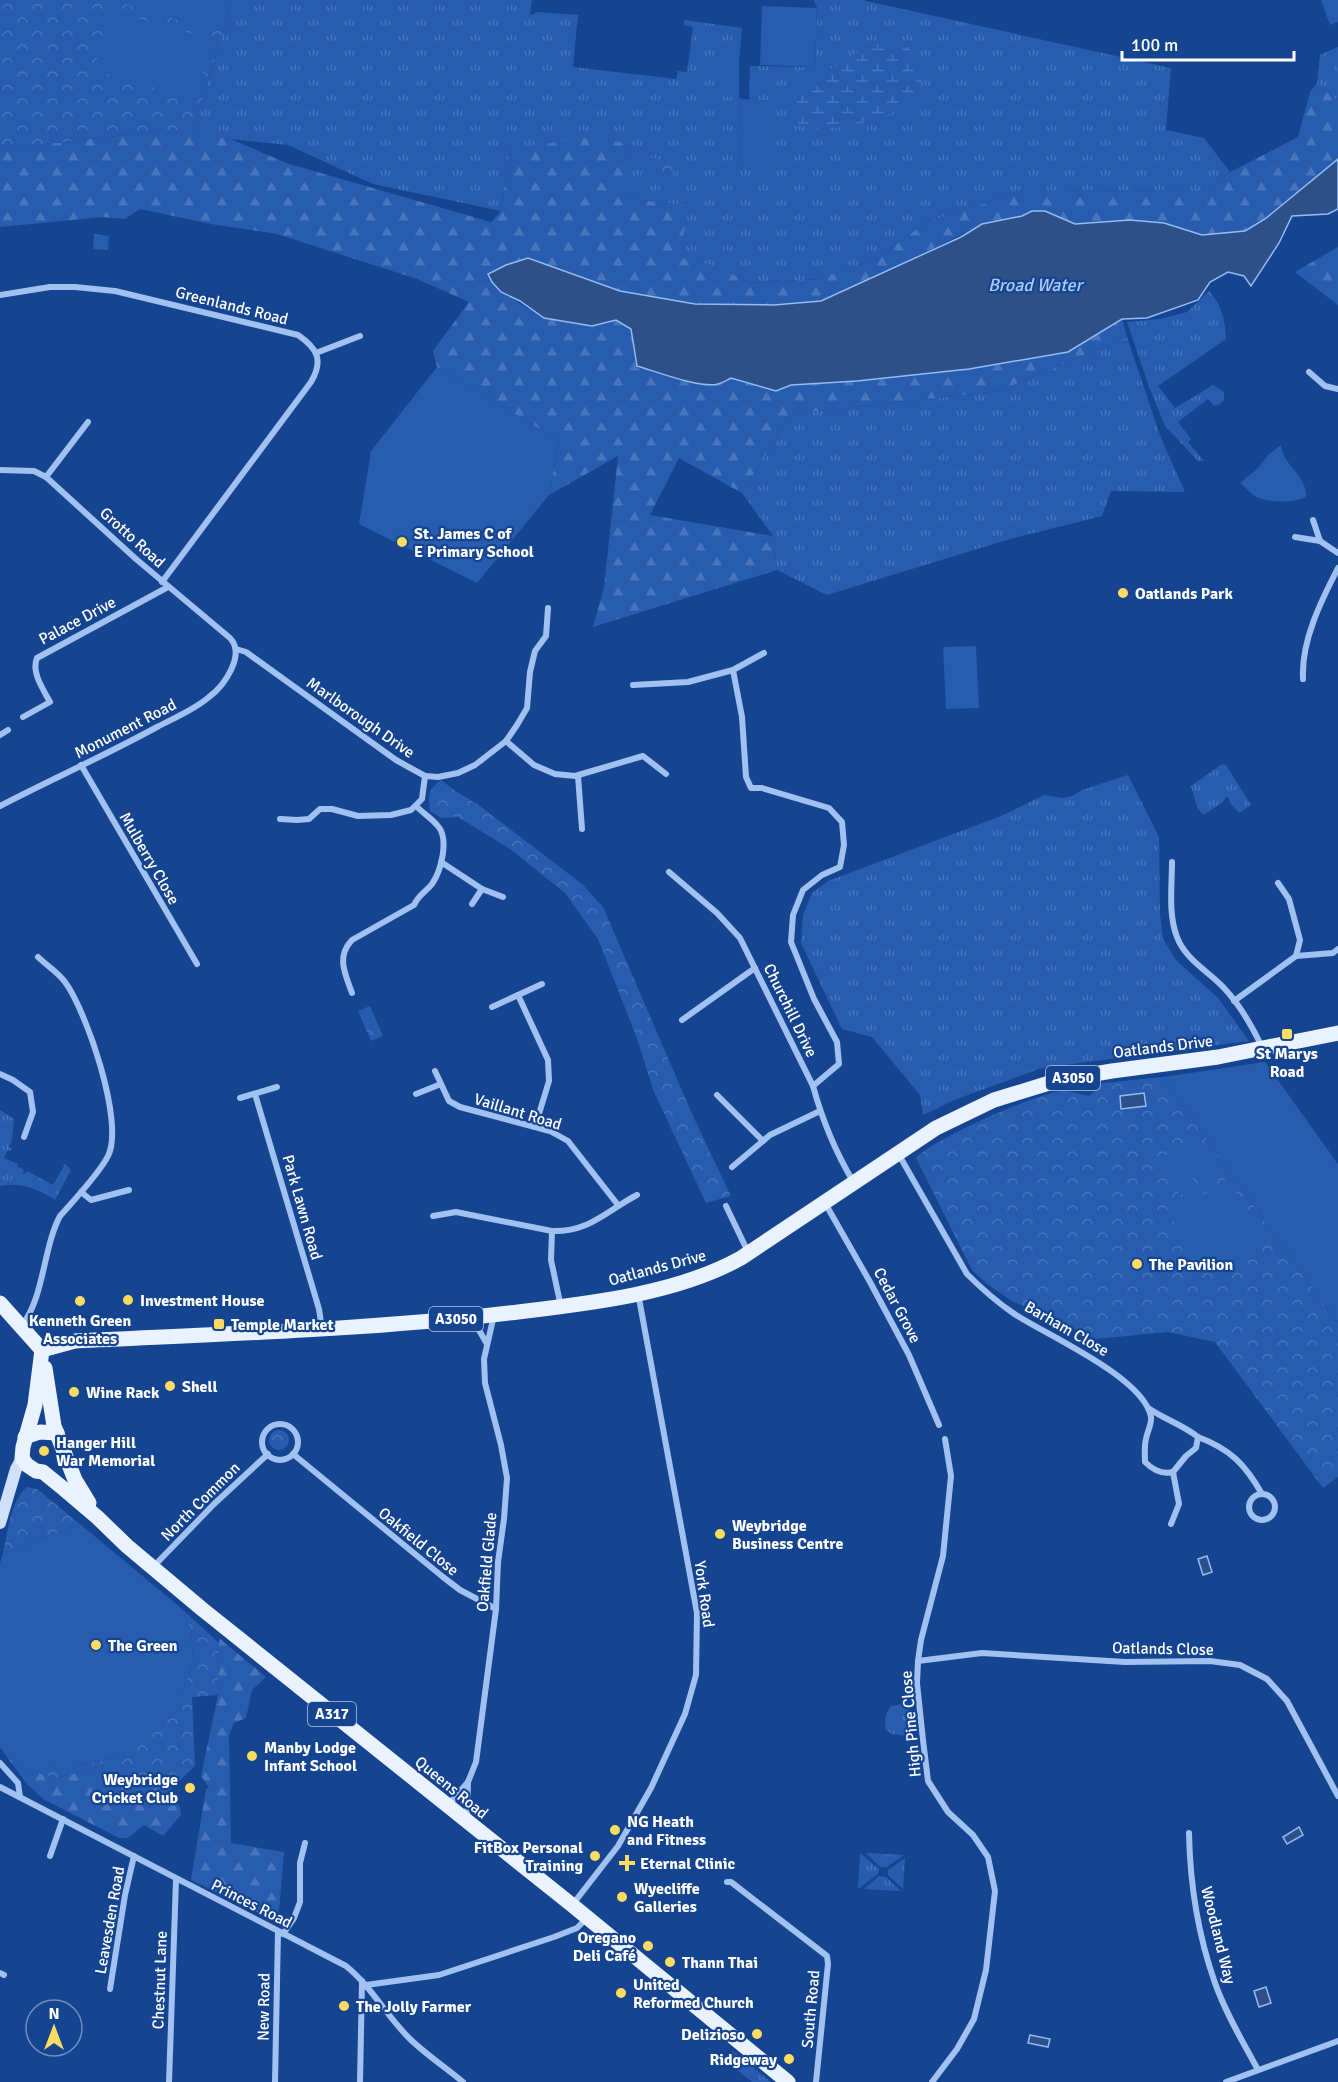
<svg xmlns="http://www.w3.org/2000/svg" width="1338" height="2082" font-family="Signika,sans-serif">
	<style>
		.grass { fill: url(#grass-tufts) }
		.forest { fill: url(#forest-firs) }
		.wetland { fill: url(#wetland-marsh) }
		.park { fill: url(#park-crowns) }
		.garden { fill: #275caf }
		.water { fill: #2d5089; stroke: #93bbf4; stroke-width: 1.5 }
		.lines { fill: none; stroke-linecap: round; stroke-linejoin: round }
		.street { stroke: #a1c1f1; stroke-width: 6 }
		.secondary { stroke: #d0e0fb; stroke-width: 12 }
		.primary { stroke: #ebf2ff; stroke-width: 15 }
		.poi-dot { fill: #ffdb61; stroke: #154491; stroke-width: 2 }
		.labels { text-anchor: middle; stroke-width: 4.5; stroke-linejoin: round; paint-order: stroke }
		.shield { fill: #154491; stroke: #b9c7de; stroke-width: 1.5 }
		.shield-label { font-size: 15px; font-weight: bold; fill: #fff }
		.street-label { font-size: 16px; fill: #fff; stroke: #154491 }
		.poi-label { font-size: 16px; font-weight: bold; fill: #fff; stroke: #154491; text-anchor: start }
		.water-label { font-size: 18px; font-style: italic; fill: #adcbf8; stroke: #154491 }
	</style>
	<defs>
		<pattern id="grass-tufts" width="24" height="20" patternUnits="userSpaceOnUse" patternTransform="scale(1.5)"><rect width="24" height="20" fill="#275caf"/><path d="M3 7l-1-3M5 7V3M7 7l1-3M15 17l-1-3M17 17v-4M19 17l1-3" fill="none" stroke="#4774bb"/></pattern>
		<pattern id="forest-firs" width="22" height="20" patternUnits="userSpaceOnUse" patternTransform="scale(1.5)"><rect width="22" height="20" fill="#275caf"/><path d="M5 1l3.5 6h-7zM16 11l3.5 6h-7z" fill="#4774bb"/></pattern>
		<pattern id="wetland-marsh" width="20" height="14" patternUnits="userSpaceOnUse" patternTransform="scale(1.5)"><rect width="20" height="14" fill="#275caf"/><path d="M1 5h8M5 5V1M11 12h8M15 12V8" fill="none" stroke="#4774bb"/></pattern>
		<pattern id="park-crowns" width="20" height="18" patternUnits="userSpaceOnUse" patternTransform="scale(1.5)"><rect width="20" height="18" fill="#275caf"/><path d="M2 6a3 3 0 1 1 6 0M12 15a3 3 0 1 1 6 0" fill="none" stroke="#4774bb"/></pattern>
	</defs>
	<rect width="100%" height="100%" fill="#154491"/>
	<g class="grass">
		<polygon points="232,0 532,0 530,15 538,12 578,15 573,67 676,79 678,71 687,72 693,27 684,25 684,20 742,28 739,62 721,62 720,97 739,97 741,99 739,168 775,101 749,100 750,66 815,67 817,8 814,0 862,0 1171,68 1166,130 1204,138 1230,172 1209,190 1022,191 925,223 878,258 819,279 750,283 715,266 677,257 690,206 623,198 630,145 510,149 501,211 373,184 288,145 192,135"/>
		<polygon points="1338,47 1338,98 1336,100 1317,83 1320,55"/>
		<polygon points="94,234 109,236 108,250 93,249"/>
		<path d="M 1209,291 C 1222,305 1225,320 1226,339 L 1158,386 L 1175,408 L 1213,385 L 1224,392 L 1224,400 L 1220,404 L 1214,406 L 1208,399 L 1178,422 L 1191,439 L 1188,442 L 1204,461 L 1198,461 L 1165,426 L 1149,387 L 1127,322 L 1160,319 L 1187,312 Z"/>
		<polygon points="1127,337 1161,438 1185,492 1111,491 1102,516 1010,539 827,595 777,570 773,536 742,493 791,414 999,391"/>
		<polygon points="1222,764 1226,765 1251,805 1239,813 1230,803 1229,798 1226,797 1223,802 1205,814 1202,814 1197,807 1191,786"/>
		<polygon points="1128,775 1159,837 1160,914 1163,939 1176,960 1219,999 1249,1041 1042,1068 957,1099 923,1115 920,1095 872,1037 842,1029 801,943 803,915 812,893 828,881 1001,816 1044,795 1062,798 1072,796 1082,790"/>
		<path d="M 0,1110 L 14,1119 L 12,1140 L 9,1147 L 12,1149 L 10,1151 L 8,1150 L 4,1158 L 18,1164 L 17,1166 L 24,1170 L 23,1173 L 25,1174 L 27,1171 L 53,1185 L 65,1164 L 71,1170 L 55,1200 C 38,1189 20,1182 0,1186 Z"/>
		<path d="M 909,1703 L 910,1736 L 892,1734 L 886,1730 C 884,1721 885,1714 891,1706 Z"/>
		<polygon points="860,1853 879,1869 878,1874 858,1889"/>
		<polygon points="866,1853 904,1855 887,1867 880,1867"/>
		<polygon points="905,1858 903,1889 888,1875 888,1870"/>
		<polygon points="879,1876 886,1877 901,1891 864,1889"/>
		<polygon points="733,2051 771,2082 752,2082 725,2060"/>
	</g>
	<g class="forest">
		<path d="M 1317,83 L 1336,100 L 1338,99 L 1338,159 L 1265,219 L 1245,231 L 1202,235 L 1164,223 L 1130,220 L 1075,224 L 1045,211 L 982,224 L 870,280 L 821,301 L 774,305 L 695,304 L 620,291 L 528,258 L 501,292 L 544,318 L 592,326 L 616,320 L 631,329 L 637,367 C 655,371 701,389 718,384 C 722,383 727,380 731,378 L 776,391 L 791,385 L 857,381 L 969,369 L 1068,352 L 1122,319 L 1127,337 L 999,391 L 791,414 L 742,493 L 679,458 L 650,515 L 773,536 L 777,570 L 593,627 L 604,587 L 618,456 L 549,495 L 559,441 L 437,367 L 433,351 L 469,302 L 417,279 L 277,234 L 211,224 L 140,209 L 125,219 L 103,217 L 0,227 L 0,149 L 163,131 L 231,139 L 286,163 L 491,222 L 501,211 L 510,149 L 591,137 L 630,144 L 624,198 L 690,206 L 678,257 L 716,266 L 750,283 L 819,279 L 878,258 L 925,223 L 1022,191 L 1209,190 L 1230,172 L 1298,137 L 1310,92 Z"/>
		<polygon points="1338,247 1338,305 1295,272"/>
		<polygon points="219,1638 266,1677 252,1690 246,1718 234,1723 229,1735 231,1843 284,1852 279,1911 265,1916 191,1880 206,1789 209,1788 201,1776 218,1695"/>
		<polygon points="13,1765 56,1778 98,1767 169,1791 180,1807 181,1815 163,1836 144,1825 128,1838 119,1838 43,1799 26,1783"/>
	</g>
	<path class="wetland" d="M 879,39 L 904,43 C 909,49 918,58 920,65 C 935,113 854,127 822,129 C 814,130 806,127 799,126 L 792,103 L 800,88 Z"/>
	<g class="park">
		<polygon points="0,0 232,0 192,135 163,131 0,149"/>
		<polygon points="645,157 675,162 672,182 641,177"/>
		<path d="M 441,780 L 454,790 L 480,806 L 582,884 L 603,907 L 693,1116 L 731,1196 L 706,1203 L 654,1092 L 636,1036 L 598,939 L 565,893 L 510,849 L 458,817 L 441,818 L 430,811 C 428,796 428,789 441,780 Z"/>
		<polygon points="370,1006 383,1036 371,1041 358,1011"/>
		<path d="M 1163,1077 L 1336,1321 L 1338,1320 L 1338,1477 L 1323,1488 L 1215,1342 L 1168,1332 L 1096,1339 L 1012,1301 L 987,1284 L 972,1270 L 916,1158 C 933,1139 1035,1094 1061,1091 C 1070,1090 1080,1095 1089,1096 L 1103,1083 Z"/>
		<circle cx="279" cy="1440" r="10"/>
		<path d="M 27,1487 L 37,1489 L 80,1524 L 3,1553 C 8,1532 10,1501 27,1487 Z"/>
		<polygon points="181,1608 219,1643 218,1695 192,1697 195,1766 169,1791 98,1767 56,1778 13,1765 7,1757 54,1767 70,1767 112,1758 183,1690 193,1660 191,1630"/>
	</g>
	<g class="garden">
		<polygon points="113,0 225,0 216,32"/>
		<polygon points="1321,0 1338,0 1338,22 1330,25"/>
		<polygon points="762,6 817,8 815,67 760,65"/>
		<polygon points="110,11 212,39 195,99 94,70"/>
		<rect x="720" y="62" width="19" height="35"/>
		<polygon points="741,99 775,101 774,168 739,168"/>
		<polygon points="437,367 559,441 549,495 477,583 359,524 371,451"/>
		<path d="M 1281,445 C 1284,468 1307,474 1306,497 C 1295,503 1271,503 1259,498 C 1252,496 1245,487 1240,483 L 1259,467 L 1268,455 Z"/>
		<polygon points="976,646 979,708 946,709 943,647"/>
		<polygon points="1265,1062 1338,1164 1338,1320 1336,1321 1163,1077"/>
		<polygon points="1192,1137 1216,1171 1200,1181 1177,1147"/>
		<polygon points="1173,1150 1196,1184 1180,1195 1157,1161"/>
		<polygon points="1226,1179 1267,1236 1208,1274 1171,1218"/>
		<polygon points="80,1524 181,1608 191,1630 193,1660 183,1690 166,1720 137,1747 112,1758 70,1767 54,1767 38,1765 7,1757 0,1747 0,1563 3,1553"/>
	</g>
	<g class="water">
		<path d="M 1338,159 L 1338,209 L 1328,214 L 1292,216 L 1279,243 L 1251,286 L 1244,276 L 1228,272 L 1210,282 L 1198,300 L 1147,318 L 1122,319 L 1068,352 L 969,369 L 857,381 L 791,385 L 776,391 L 731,378 C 727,380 722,383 718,384 C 701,389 655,371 637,366 L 631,329 L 616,320 L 592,326 L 544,318 L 520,301 L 501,292 L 492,282 L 488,274 L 506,265 L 528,258 L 620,291 L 695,304 L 774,305 L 821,301 L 961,237 L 982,224 L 1022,216 L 1032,211 L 1045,211 L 1075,224 L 1130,220 L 1164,223 L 1202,235 L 1245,231 L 1265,219 Z"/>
		<polygon points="1144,1093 1146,1106 1121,1109 1120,1096"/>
		<polygon points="1207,1556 1212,1572 1203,1575 1198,1559"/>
		<polygon points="1299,1827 1303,1835 1287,1844 1283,1837"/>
		<polygon points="1266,1987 1271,2003 1259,2007 1254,1991"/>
		<polygon points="1030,2035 1050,2039 1048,2047 1028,2043"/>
	</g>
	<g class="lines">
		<g class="street">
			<path d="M 0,295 L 50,287 L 75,287 L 115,291 L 298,335 C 317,348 324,360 311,382 L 162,582"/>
			<polyline points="316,353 360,336"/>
			<polyline points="1309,372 1325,386 1338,389"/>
			<path d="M 0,470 L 34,471 L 46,477 L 136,559 L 230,638 C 246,655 224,686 209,697 C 194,710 174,718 157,727 C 106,755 52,779 0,806"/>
			<polyline points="46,477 88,422"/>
			<polyline points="1313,520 1320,541"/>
			<polyline points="1295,537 1320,541 1338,553"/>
			<polyline points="236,649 246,652 396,760 425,776 438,777 458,773 475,765 506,741 517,725 527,708 530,672 535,651 546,636 548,608"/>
			<polyline points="764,653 733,670 742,717 746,777 751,788 762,788 829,808 842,822 844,845 840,867 822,875 803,890 793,915 791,942 814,999 837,1042 839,1064 813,1086"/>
			<path d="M 1303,679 C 1301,641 1321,601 1338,568"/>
			<polyline points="633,685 688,682 733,670"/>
			<path d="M 23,717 L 50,702 C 43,689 31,672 37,658 L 168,587"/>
			<polyline points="0,735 8,730"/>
			<polyline points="506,741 534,765 555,774 575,776 643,756 666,774"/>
			<polyline points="81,765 197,964"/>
			<polyline points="578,776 582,829"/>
			<polyline points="280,819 297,820 309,819 320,809 332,809 358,816 391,815 411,810 422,799 425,776"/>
			<polyline points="441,862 482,889 472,904"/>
			<path d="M 1172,862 C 1172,886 1168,914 1177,937 C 1185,959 1208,971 1224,988 C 1240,1005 1252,1026 1262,1047"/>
			<path d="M 669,872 L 717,913 L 740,938 L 813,1086 C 822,1119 836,1153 854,1183"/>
			<polyline points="482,889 503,897"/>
			<polyline points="1296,956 1333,953 1338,949"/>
			<path d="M 352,993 C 345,973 336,957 352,940 L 414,905 C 419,894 426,892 432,884 C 441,871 450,838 437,825 C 431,818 423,813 416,806"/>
			<polyline points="518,995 548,1060 549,1081 535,1127"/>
			<polyline points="1234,1001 1296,956 1300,940 1289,899 1278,883"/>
			<polyline points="492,1007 542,984"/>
			<polyline points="682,1020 755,968"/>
			<polyline points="435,1071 449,1101 460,1107 550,1131 568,1141 618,1205"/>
			<polyline points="0,1074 13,1080 30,1092 33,1112 24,1137"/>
			<polyline points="255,1094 319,1309 322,1329"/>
			<polyline points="416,1094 441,1084"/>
			<polyline points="717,1095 763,1141"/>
			<polyline points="240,1098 277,1087"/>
			<path d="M 899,1155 L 967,1274 C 981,1288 997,1302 1013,1313 C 1046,1335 1144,1377 1151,1417 C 1152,1424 1147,1432 1146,1439 C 1144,1446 1145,1455 1145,1462 C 1153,1470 1162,1475 1173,1472 L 1179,1504 L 1171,1524"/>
			<polyline points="732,1167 770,1135 820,1111"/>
			<polyline points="81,1192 91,1200 129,1190"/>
			<polyline points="825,1203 870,1282 909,1355 939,1425"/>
			<polyline points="726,1206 748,1252"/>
			<path d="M 433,1216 L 456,1212 L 552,1231 C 590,1232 606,1211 637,1195"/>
			<polyline points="552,1231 551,1260 561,1307"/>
			<polyline points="472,1318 487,1344"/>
			<path d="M 22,1325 C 44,1298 43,1248 60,1216 C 74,1200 99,1174 108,1156 C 125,1123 86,1010 65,982 C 58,972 46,965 38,957"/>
			<path d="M 1148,1408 C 1164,1419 1183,1425 1198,1437 L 1196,1448 L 1186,1456 L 1173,1472"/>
			<circle cx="280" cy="1442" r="18"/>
			<path d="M 1198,1437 C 1230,1449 1245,1464 1262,1494"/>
			<polyline points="293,1454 443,1577 460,1590 496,1609"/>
			<circle cx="1262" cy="1507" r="13"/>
			<polyline points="153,1567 214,1504 268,1454"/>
			<polyline points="918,1661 982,1653 1125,1662 1210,1661 1240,1665 1267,1679 1287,1701 1338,1796"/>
			<polyline points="0,1763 18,1783 20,1797"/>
			<path d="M 0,1787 L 346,1966 C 372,1987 387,2017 411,2040 C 427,2055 446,2068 463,2082"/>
			<polyline points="449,1804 468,1782 476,1762 496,1609 498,1562 504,1519 507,1478 501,1445 485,1383 484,1359 494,1315"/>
			<polyline points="467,1818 468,1782"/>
			<path d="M 1189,1833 C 1190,1883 1198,1935 1215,1983 C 1226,2014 1243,2042 1258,2070"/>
			<polyline points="50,1856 63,1819"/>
			<polyline points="727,1882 731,1882 827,1956 828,1964 816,2082"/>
			<polyline points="573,1904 618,1846 651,1788 685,1714 696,1675 697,1613 638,1293"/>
			<polyline points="283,1934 294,1918 300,1902 300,1863 305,1843"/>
			<polyline points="0,1973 4,1975"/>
			<polyline points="366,1985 439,1975 554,1937 577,1928 586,1919"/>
			<polyline points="110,1989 125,1895 134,1856"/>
			<polyline points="169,2082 176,1880"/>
			<polyline points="275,2082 278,1932"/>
			<polyline points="360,2082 362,1981"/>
			<polyline points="932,2082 957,2049 974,2019 986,1970 995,1891 988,1857 973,1835 948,1812 928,1781 923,1740 917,1683 918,1661 921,1640 943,1556 951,1476 945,1439"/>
			<polyline points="1226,2082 1338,2041"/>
		</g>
		<polyline class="secondary" points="0,1523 16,1469 22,1458"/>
		<g class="primary">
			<polyline points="0,1303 42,1350"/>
			<path d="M 42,1350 L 75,1341 C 220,1334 365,1330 509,1313 C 584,1304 675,1295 741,1258 L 936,1128 L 994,1100 L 1059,1080 L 1112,1071 L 1218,1057 L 1338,1033"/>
			<polyline points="42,1350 35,1405 23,1447 22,1458 27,1465 36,1471 43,1472 64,1489 97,1517 127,1546 202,1609 572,1905 788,2082"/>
			<polyline points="45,1368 54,1426 75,1480 89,1503"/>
			<polyline points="25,1437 40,1432 57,1433"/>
		</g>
	</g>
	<g class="poi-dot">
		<circle cx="402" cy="542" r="6"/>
		<circle cx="1123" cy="593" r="6"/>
		<rect x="1281" y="1028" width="12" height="12" rx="3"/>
		<circle cx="1137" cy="1264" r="6"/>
		<circle cx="128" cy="1300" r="6"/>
		<circle cx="80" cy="1301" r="6"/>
		<rect x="213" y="1318" width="12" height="12" rx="3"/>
		<circle cx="170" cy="1386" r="6"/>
		<circle cx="74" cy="1392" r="6"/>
		<circle cx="44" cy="1451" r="6"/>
		<circle cx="720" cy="1534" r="6"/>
		<circle cx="96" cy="1645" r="6"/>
		<circle cx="252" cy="1756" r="6"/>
		<circle cx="190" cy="1788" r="6"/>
		<circle cx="615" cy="1830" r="6"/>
		<circle cx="595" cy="1856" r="6"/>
		<path d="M624 1854h6v6h6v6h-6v6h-6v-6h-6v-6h6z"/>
		<circle cx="622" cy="1897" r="6"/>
		<circle cx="648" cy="1946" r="6"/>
		<circle cx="670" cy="1962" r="6"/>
		<circle cx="621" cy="1993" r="6"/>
		<circle cx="344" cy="2006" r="6"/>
		<circle cx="757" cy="2034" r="6"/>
		<circle cx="789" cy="2059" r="6"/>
	</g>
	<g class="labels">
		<g class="shield">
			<rect x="1046" y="1066" width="54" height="24" rx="4.5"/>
			<rect x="429" y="1307" width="54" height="24" rx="4.5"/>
			<rect x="308" y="1702" width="48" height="24" rx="4.5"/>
		</g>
		<g class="shield-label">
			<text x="1073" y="1083">A3050</text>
			<text x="456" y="1324">A3050</text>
			<text x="332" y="1719">A317</text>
		</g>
		<g class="street-label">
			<text transform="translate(232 305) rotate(14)" y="6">Greenlands Road</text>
			<text transform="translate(133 537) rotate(42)" y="6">Grotto Road</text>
			<text transform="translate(77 620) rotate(-28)" y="6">Palace Drive</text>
			<text transform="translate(361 717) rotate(35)" y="6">Marlborough Drive</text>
			<text transform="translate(125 728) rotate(-27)" y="6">Monument Road</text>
			<text transform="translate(150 858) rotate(60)" y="6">Mulberry Close</text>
			<text transform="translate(791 1010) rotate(64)" y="6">Churchill Drive</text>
			<text transform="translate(1163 1046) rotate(-7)" y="6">Oatlands Drive</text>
			<text transform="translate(518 1111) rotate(17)" y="6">Vaillant Road</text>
			<text transform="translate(303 1207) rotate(74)" y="6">Park Lawn Road</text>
			<text transform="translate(657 1267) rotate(-15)" y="6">Oatlands Drive</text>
			<text transform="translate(898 1305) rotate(62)" y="6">Cedar Grove</text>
			<text transform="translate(1067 1328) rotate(30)" y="6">Barham Close</text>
			<text transform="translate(200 1501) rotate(-45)" y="6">North Common</text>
			<text transform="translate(419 1541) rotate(39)" y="6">Oakfield Close</text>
			<text transform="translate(486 1562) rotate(-85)" y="6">Oakfield Glade</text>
			<text transform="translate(705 1594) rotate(82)" y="6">York Road</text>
			<text transform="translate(1163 1648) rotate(1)" y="6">Oatlands Close</text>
			<text transform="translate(910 1724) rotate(-95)" y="6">High Pine Close</text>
			<text transform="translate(452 1787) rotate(39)" y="6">Queens Road</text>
			<text transform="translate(252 1903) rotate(27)" y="6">Princes Road</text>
			<text transform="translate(109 1920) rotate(-80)" y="6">Leavesden Road</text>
			<text transform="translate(1219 1935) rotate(76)" y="6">Woodland Way</text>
			<text transform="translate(159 1980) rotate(-88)" y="6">Chestnut Lane</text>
			<text transform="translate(263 2007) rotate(-89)" y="6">New Road</text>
			<text transform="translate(810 2009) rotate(-85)" y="6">South Road</text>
		</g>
		<g class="poi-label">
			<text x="414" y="539">St. James C of<tspan x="414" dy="18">E Primary School</tspan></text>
			<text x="1135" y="599">Oatlands Park</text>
			<text x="1287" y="1059" text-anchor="middle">St Marys<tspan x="1287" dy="18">Road</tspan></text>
			<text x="1149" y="1270">The Pavilion</text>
			<text x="140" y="1306">Investment House</text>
			<text x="80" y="1326" text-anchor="middle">Kenneth Green<tspan x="80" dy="18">Associates</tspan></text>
			<text x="231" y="1330">Temple Market</text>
			<text x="182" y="1392">Shell</text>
			<text x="86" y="1398">Wine Rack</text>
			<text x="56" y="1448">Hanger Hill<tspan x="56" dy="18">War Memorial</tspan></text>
			<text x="732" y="1531">Weybridge<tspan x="732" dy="18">Business Centre</tspan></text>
			<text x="108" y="1651">The Green</text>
			<text x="264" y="1753">Manby Lodge<tspan x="264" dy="18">Infant School</tspan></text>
			<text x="178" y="1785" text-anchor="end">Weybridge<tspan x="178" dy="18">Cricket Club</tspan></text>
			<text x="627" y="1827">NG Heath<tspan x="627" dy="18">and Fitness</tspan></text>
			<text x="583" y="1853" text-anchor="end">FitBox Personal<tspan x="583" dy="18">Training</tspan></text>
			<text x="640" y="1869">Eternal Clinic</text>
			<text x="634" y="1894">Wyecliffe<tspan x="634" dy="18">Galleries</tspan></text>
			<text x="636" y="1943" text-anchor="end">Oregano<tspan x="636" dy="18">Deli Café</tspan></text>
			<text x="682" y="1968">Thann Thai</text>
			<text x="633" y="1990">United<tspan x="633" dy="18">Reformed Church</tspan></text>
			<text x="356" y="2012">The Jolly Farmer</text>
			<text x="745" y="2040" text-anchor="end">Delizioso</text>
			<text x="777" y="2065" text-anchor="end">Ridgeway</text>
		</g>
		<g class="water-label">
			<text x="1035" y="291">Broad Water</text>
		</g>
	</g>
	<g transform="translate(54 2028)"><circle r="28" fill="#154491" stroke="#738fbd" stroke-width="1.5"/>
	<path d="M0-4.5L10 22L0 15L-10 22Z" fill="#ffdb61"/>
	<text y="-9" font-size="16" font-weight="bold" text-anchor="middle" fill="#ffffff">N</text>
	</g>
	<path d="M1122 51v9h172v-9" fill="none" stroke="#ffffff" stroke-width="3"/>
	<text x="1131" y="51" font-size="18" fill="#ffffff" stroke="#154491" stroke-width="4.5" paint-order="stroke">100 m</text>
</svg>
